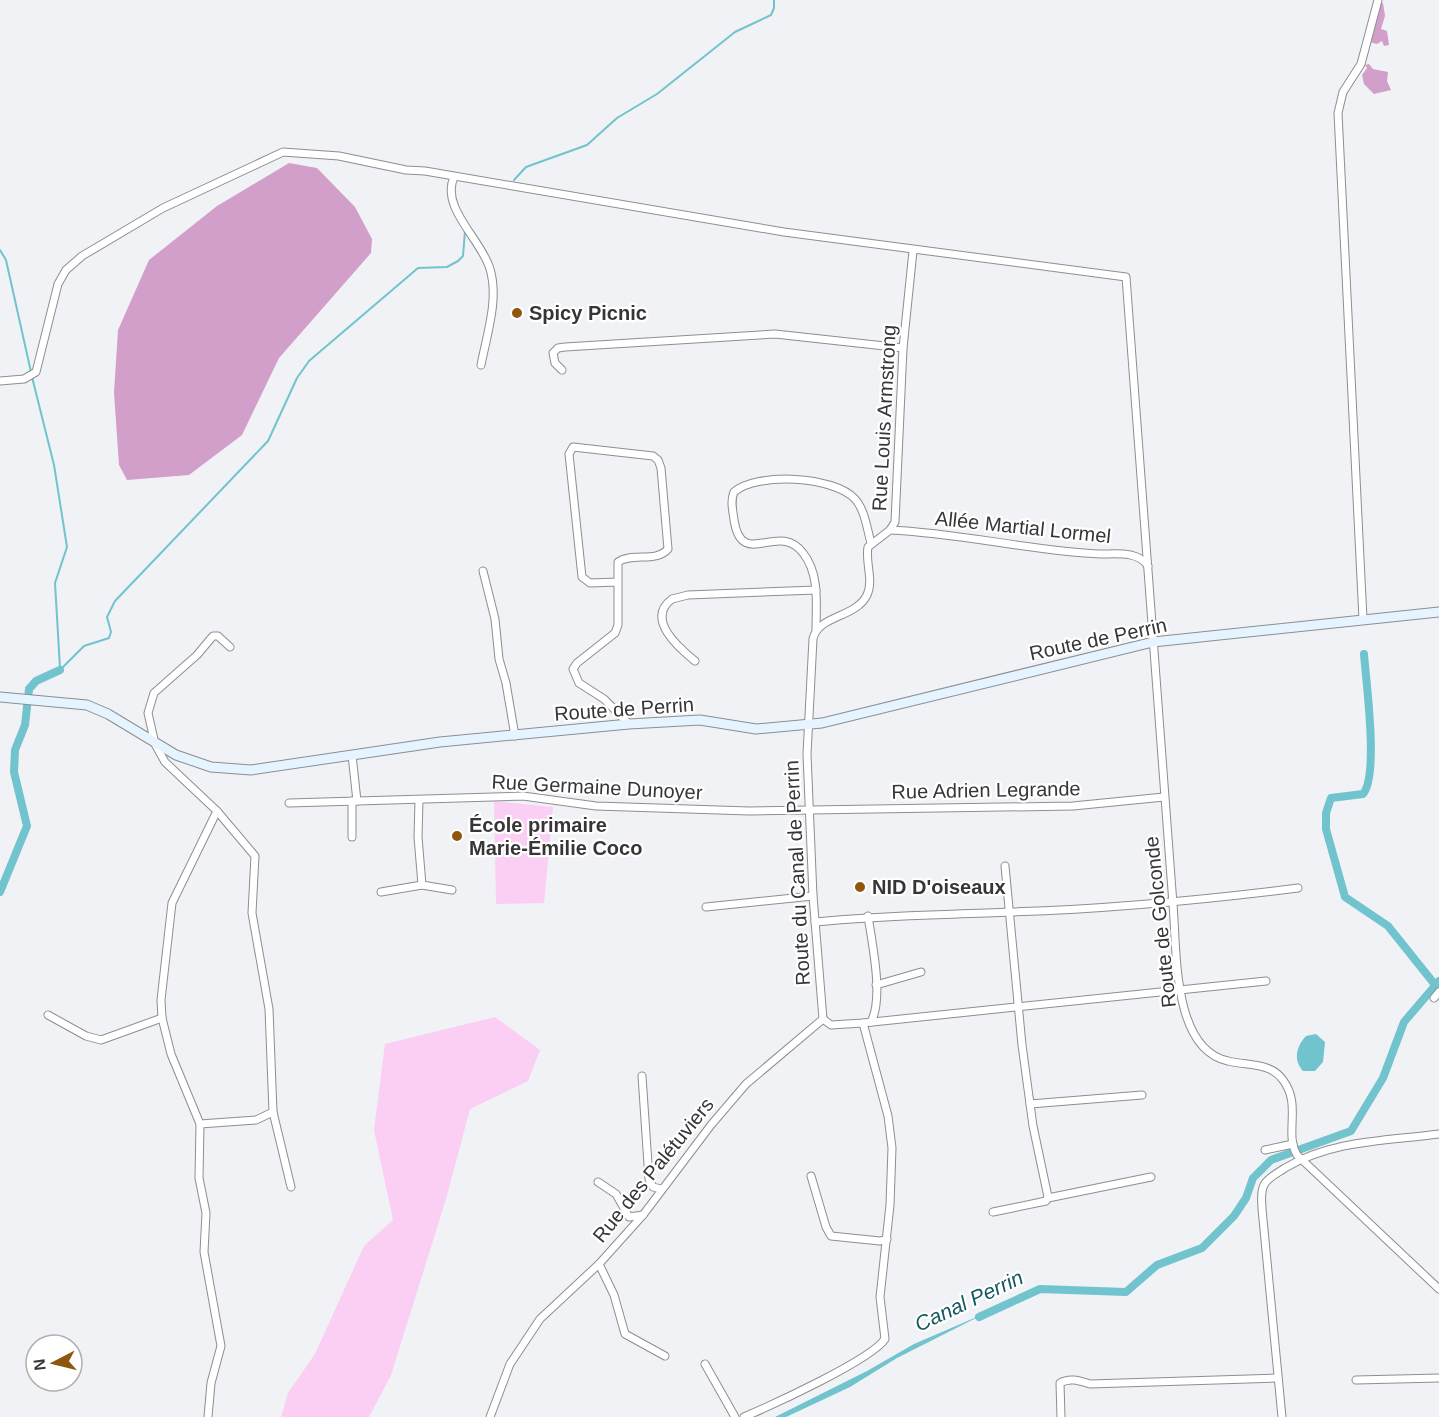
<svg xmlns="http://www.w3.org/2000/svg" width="1439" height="1417" font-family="Arial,sans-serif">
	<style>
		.green { fill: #fbcef4 }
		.forest { fill: #d19fca }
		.water { fill: #71c3cd }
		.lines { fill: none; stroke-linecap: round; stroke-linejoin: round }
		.stream { stroke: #71c3cd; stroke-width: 2 }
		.canal { stroke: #71c3cd; stroke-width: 8 }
		.street-casing { stroke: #8c8e92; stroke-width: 9 }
		.secondary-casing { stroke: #8c8e92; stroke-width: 11 }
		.street { stroke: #fff; stroke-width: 7 }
		.secondary { stroke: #e5f4fe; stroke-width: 9 }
		.poi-dot { fill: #8f570e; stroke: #fff; stroke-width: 2 }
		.labels { text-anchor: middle; stroke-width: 4.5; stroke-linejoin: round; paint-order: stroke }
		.poi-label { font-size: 20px; font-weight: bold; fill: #363638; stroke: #fff; text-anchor: start }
		.street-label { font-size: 20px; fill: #363638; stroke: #fff }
		.water-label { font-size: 21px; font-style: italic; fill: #125960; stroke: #fff }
	</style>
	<rect width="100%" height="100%" fill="#f0f2f6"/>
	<g class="green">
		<polygon points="494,801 553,807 544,903 496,904"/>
		<polygon points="495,1017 540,1050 528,1081 470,1109 446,1199 391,1375 369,1417 281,1417 288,1393 315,1354 364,1246 393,1220 374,1130 385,1044"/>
	</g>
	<g class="forest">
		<polygon points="1383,3 1385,16 1381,29 1387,31 1389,45 1384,46 1382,41 1377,44 1369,42 1380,4"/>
		<polygon points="1369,64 1373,69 1388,72 1387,81 1391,90 1374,94 1364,84 1362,75 1367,68 1365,65"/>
		<polygon points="289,163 317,168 355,207 372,239 371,253 279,358 242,435 189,475 127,480 119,465 114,393 118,330 149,260 217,206"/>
	</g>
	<g class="water">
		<path d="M 1316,1034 L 1325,1042 L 1323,1062 L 1315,1071 L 1303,1071 C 1293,1060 1296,1047 1306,1036 Z"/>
		<polygon points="986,1313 897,1358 850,1387 786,1417 775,1417 867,1371 914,1344"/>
	</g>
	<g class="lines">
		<g class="stream">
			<polyline points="514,180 526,167 587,145 617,118 657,94 735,32 771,15 774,8 774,0"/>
			<polyline points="0,250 6,260 31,372"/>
			<polyline points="32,377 54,465 67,547 55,583 60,668"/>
			<polyline points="60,670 84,646 109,638 111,632 107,617 115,601 268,441 297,378 309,361 418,268 447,267 458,261 463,256 465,231"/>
		</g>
		<g class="canal">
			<path d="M 1364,654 C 1366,682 1379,775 1363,794 L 1331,798 L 1326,813 L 1326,829 L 1345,897 L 1388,926 L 1436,986"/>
			<polyline points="0,892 27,826 14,772 15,750 25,725 29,689 36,681 60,670"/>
			<polyline points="979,1317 1040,1289 1126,1292 1157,1265 1202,1248 1234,1216 1246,1198 1253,1178 1271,1160 1351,1131 1383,1078 1404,1022 1439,981"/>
		</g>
		<g class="street-casing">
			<g id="street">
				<path d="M 454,177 C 440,208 482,240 490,269 C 499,299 487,334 481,365"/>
				<polyline points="562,370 555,363 553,353 558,348 565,347 775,334 903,348"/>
				<path d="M 0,381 L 24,379 L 36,372 L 58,284 L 66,270 L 82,256 L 163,208 L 283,152 L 339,156 L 406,170 L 425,171 L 784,232 L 1126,277 L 1173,904 C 1177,950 1172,1049 1228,1061 C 1248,1066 1270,1062 1283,1080 C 1302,1105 1284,1133 1297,1155 L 1439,1289"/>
				<path d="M 890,530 C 961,533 1031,551 1101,554 C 1117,554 1138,551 1148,566"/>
				<polyline points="483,571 495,619 499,659 506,683 515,736"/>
				<path d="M 617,582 L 590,583 L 582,577 L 569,454 L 573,447 L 653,456 L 658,460 L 661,468 L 668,549 C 656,563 632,552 618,562 L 618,625 L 615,633 L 577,663 L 573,669 L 579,683 L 604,699 L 629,724"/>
				<polyline points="1363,619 1338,113 1343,92 1361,64 1378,0"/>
				<path d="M 816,630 C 816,605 820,574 803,553 C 778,520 742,571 734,520 C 733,510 730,502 734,492 C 757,472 834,476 855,499 C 865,510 867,529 871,543"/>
				<polyline points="230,647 218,636 213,636 197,655 154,693 148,713 155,744 165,762 217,811 255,856 252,913 269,1009 273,1112 291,1187"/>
				<path d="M 695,661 C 679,648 645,619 672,599 L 688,595 L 816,590"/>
				<polyline points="352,755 357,801"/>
				<polyline points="419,800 418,837 422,885"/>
				<polyline points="352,801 352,837"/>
				<polyline points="289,803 523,796 596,806 749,811 1073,806 1164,797"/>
				<polyline points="381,892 422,885 452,890"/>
				<polyline points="706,907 813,896"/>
				<path d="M 868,916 C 872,943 884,998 871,1022"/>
				<path d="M 815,922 C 880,915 945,915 1011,912 C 1107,909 1202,900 1298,888"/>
				<polyline points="876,985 921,972"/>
				<polyline points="1434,998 1439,992"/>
				<polyline points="48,1015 86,1036 101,1040 162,1018"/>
				<path d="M 823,1019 L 813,896 L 807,754 L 813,639 C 818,615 856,618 867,595 C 874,580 865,563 868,547 L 890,530 L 895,522 L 903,348 L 913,251"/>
				<polyline points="823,1019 831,1025 863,1023 1266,981"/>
				<polyline points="642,1076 649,1179 653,1187 661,1189"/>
				<polyline points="1030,1104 1142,1095"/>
				<polyline points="200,1124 256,1120 273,1112"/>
				<polyline points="1265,1150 1293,1144"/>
				<polyline points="811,1176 826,1227 831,1236 880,1241 887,1239"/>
				<polyline points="598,1182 616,1194 629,1217 643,1215"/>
				<polyline points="1048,1198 1151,1177"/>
				<polyline points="993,1212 1046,1201 1048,1197 1033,1126 1022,1045 1005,866"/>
				<polyline points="599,1264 614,1295 625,1334 665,1356"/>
				<polyline points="705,1364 735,1417"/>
				<polyline points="1356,1380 1439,1378"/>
				<polyline points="208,1417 211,1383 221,1346 204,1252 206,1213 199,1178 200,1124 171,1054 162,1018 161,1000 172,903 217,811"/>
				<polyline points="490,1417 510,1364 540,1319 599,1264 643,1215 711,1125 746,1084 823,1019"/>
				<path d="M 744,1417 C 772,1405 871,1360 885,1339 L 880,1297 L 890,1205 L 892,1148 L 888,1116 L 863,1023"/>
				<path d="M 1061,1417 L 1060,1383 C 1070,1377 1080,1381 1090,1384 L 1277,1378"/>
				<path d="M 1282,1417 L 1262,1209 C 1262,1201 1260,1193 1264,1185 C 1268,1177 1278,1173 1285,1168 C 1332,1140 1386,1141 1439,1134"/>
			</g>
		</g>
		<g class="secondary-casing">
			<polyline id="secondary" points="0,697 87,705 108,714 176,755 211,767 251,770 440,742 629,724 700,720 756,729 822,723 1153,642 1439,612"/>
		</g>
		<use href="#street" class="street"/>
		<use href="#secondary" class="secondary"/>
	</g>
	<g class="poi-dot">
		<circle cx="517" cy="313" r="6"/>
		<circle cx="457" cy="836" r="6"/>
		<circle cx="860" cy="887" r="6"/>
	</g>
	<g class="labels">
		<g class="poi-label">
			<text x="529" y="320">Spicy Picnic</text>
			<text x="469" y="832">École primaire<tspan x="469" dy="23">Marie-Émilie Coco</tspan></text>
			<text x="872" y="894">NID D'oiseaux</text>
		</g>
		<g class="street-label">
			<text transform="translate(884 418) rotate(-87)" y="7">Rue Louis Armstrong</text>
			<text transform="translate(1023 527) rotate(6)" y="7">Allée Martial Lormel</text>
			<text transform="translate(1098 639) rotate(-12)" y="7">Route de Perrin</text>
			<text transform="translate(624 709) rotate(-4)" y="7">Route de Perrin</text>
			<text transform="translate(597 787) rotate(3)" y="7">Rue Germaine Dunoyer</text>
			<text transform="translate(986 790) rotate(-1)" y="7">Rue Adrien Legrande</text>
			<text transform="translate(797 873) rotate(-93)" y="7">Route du Canal de Perrin</text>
			<text transform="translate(1160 922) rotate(-96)" y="7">Route de Golconde</text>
			<text transform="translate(653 1170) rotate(-51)" y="7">Rue des Palétuviers</text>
		</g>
		<g class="water-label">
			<text transform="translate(969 1301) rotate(-25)" y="7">Canal Perrin</text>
		</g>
	</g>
	<g transform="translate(54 1363) rotate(263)"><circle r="28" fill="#ffffff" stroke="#afafaf" stroke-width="1.5"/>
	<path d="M0-4.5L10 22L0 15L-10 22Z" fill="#8f570e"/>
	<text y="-9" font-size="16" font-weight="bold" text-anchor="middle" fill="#363638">N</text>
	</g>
</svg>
